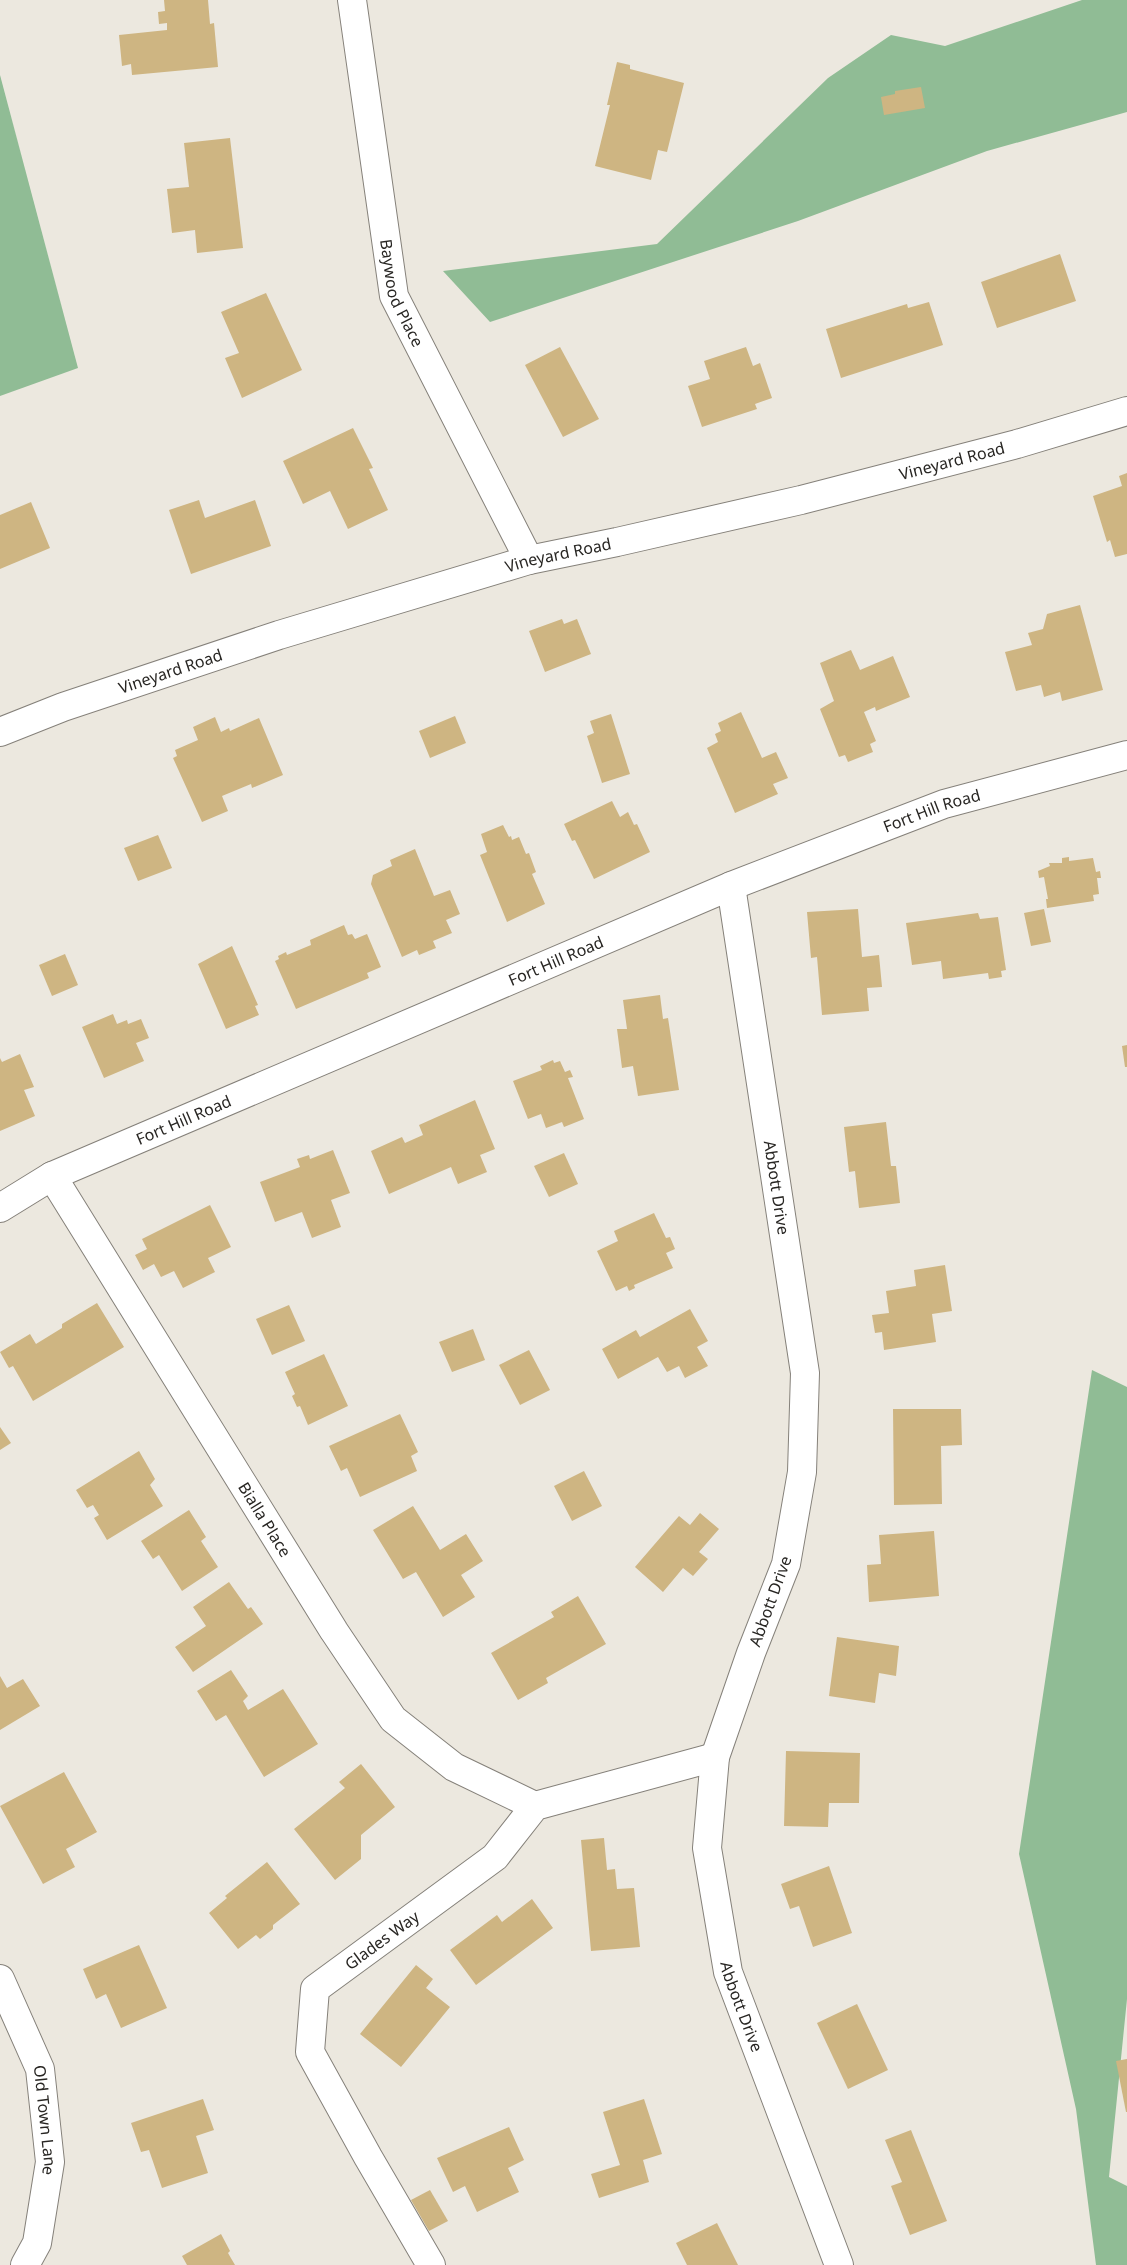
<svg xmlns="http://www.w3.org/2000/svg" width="1127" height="2265" font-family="'Noto Sans',sans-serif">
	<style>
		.forest { fill: #90bc95 }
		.building { fill: #ceb582 }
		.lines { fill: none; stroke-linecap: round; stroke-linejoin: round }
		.minor-casing { stroke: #85817a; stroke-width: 30 }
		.minor { stroke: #fff; stroke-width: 28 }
		.labels { text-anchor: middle; stroke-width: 5; stroke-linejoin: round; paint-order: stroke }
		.street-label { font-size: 16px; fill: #282623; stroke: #fff }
	</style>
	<rect width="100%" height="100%" fill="#ece8df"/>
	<g class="forest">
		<polygon points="1082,0 1127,0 1127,112 987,151 798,221 490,322 443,271 657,244 828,78 891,35 945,46"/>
		<polygon points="0,75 78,368 0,396"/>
		<polygon points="1092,1370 1127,1387 1127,1999 1109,2177 1127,2186 1127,2265 1096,2265 1076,2109 1019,1854"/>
	</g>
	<g class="building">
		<polygon points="164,0 208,0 210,24 214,23 218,67 132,75 131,64 122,66 119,35 167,30 167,23 159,24 158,12 165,11"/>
		<polygon points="617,62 630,65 630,69 684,83 667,152 658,150 651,180 595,166 610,105 607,105"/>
		<polygon points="921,87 925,108 884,115 881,97 895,94 895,91"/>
		<polygon points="230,138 243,248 197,253 195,230 172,233 167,189 189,187 184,143"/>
		<polygon points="1060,254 1076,301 997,328 981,282"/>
		<polygon points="266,293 302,370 242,398 225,358 239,353 221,312"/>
		<polygon points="929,302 943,345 841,378 826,329 907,304 908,308"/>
		<polygon points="560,347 599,419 563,437 525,365"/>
		<polygon points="746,347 753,366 760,363 772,398 755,404 757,409 702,427 688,386 710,379 704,361"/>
		<polygon points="353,428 373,468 369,469 388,510 348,529 330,491 303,504 283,461"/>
		<polygon points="1127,473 1127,554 1115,557 1110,540 1107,542 1093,496 1122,486 1119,476"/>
		<polygon points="199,500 205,518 255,500 271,546 191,574 169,510"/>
		<polygon points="31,502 50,548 0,569 0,515"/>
		<polygon points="1080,605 1103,690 1062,701 1060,692 1044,697 1041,685 1016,691 1005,652 1032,645 1028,633 1043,629 1047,614"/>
		<polygon points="562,619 564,624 577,619 591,654 545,672 529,631"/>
		<polygon points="851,650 860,670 893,656 910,697 876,711 875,707 864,712 876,741 870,744 873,752 848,762 845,755 839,757 820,709 834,701 820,663"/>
		<polygon points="741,712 762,758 776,752 788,778 773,784 778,794 735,813 707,748 718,742 715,734 721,731 718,723"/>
		<polygon points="611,714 630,774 602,783 587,736 594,733 590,721"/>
		<polygon points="455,716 466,743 430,758 419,731"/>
		<polygon points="215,717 221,732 229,728 230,731 259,718 283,775 252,788 251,784 222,796 228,811 202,822 173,758 177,756 175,750 198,740 193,727"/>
		<polygon points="612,801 620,817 628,812 634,825 637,824 650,852 594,879 575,840 572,841 564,824"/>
		<polygon points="503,825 509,837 511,836 512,840 519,837 526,854 529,853 536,872 532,874 545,904 507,922 480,855 487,852 481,834"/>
		<polygon points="158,835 172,868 138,881 124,848"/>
		<polygon points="415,849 434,896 450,890 460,914 446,920 452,933 433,941 436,948 419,955 417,950 402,957 371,884 373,875 392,866 390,860"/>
		<polygon points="1069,857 1069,861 1093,858 1096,872 1100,871 1101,878 1097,878 1099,894 1093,895 1094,901 1047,908 1046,899 1048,899 1044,877 1039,878 1038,871 1050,866 1049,863 1062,863 1062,858"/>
		<polygon points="858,909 862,957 879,955 882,987 867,988 869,1011 822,1015 817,957 811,958 807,912"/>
		<polygon points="1044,909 1051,942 1031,946 1024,913"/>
		<polygon points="978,913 980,919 998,917 1006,970 1001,971 1002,977 989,979 988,973 943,979 941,961 912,965 906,923"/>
		<polygon points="344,925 348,935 352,934 355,939 367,934 381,967 367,973 369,978 296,1009 275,961 279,959 278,956 286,952 287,955 311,945 310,940"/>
		<polygon points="232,946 258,1005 255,1006 259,1015 226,1029 198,964"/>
		<polygon points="65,954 78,985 52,996 39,965"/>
		<polygon points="660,995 663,1019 668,1018 679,1090 638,1096 633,1066 622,1068 617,1029 627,1029 623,1000"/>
		<polygon points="113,1014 117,1024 127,1020 128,1024 141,1019 149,1038 136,1043 144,1061 104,1078 82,1027"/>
		<polygon points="1127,1045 1127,1067 1125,1067 1122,1046"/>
		<polygon points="20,1054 34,1087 24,1090 35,1116 0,1131 0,1058 2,1062"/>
		<polygon points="553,1060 554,1063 560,1061 565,1072 570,1070 573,1077 568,1078 584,1119 564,1127 562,1122 546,1128 541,1114 528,1119 513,1081 542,1070 540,1066"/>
		<polygon points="475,1100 495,1149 480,1155 487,1172 458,1184 451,1167 389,1194 371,1151 402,1137 405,1143 423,1135 419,1125"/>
		<polygon points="886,1122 891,1166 896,1166 900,1203 859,1208 855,1171 849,1172 844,1127"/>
		<polygon points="333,1150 350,1193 331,1200 341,1227 312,1238 302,1212 275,1222 260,1182 300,1167 297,1159 309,1155 310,1159"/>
		<polygon points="564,1153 578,1184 549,1197 534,1166"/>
		<polygon points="210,1205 231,1247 208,1258 215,1272 183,1288 174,1271 161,1277 154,1264 143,1270 135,1255 147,1249 142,1239"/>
		<polygon points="654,1213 666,1238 670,1237 675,1249 666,1253 673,1268 634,1285 635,1288 629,1291 627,1286 616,1291 597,1251 618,1241 614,1231"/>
		<polygon points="945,1265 952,1311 932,1314 936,1342 884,1350 882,1332 875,1333 872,1315 889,1313 886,1291 916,1286 914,1270"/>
		<polygon points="97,1303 124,1347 33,1401 13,1366 9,1368 0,1352 30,1334 36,1344 62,1328 62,1324"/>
		<polygon points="289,1305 305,1341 272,1355 256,1319"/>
		<polygon points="690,1309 708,1341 697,1347 708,1366 685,1378 679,1366 667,1372 658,1357 618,1379 602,1349 636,1330 640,1337"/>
		<polygon points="473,1329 485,1360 452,1372 439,1342"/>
		<polygon points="529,1350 550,1390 520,1405 499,1365"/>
		<polygon points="324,1354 348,1406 308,1425 300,1406 297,1407 292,1396 295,1394 285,1372"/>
		<polygon points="893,1409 961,1409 962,1445 941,1446 942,1504 894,1505"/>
		<polygon points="400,1414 418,1452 411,1456 417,1471 360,1497 347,1468 341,1471 329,1446"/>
		<polygon points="0,1427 11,1443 0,1450"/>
		<polygon points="139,1451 155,1479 150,1485 163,1506 107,1540 94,1518 99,1515 93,1505 87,1508 76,1490"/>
		<polygon points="584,1471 602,1506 572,1521 554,1486"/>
		<polygon points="413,1506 440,1550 466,1534 483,1561 461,1575 475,1597 443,1617 416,1572 403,1579 373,1530"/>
		<polygon points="189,1510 206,1537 201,1541 218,1567 182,1591 159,1555 153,1559 141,1541"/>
		<polygon points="700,1513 719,1529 699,1552 708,1559 693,1576 683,1568 663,1592 635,1567 679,1516 690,1525"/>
		<polygon points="934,1531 939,1596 869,1602 867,1565 881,1564 879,1535"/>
		<polygon points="229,1582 248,1609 251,1607 263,1624 193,1672 175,1647 206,1626 193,1607"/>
		<polygon points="578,1596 606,1644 546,1678 548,1683 518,1700 491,1653 554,1617 551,1612"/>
		<polygon points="837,1637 899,1646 896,1676 879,1673 875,1703 829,1696"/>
		<polygon points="231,1670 248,1696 243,1701 248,1710 283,1689 318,1744 264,1777 226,1715 216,1721 197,1691"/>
		<polygon points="0,1676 7,1688 23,1679 40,1706 0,1730"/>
		<polygon points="786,1751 860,1753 859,1803 829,1803 828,1827 784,1826"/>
		<polygon points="361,1764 395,1807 361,1835 361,1859 335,1880 294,1829 345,1788 339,1782"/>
		<polygon points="64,1772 97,1832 66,1849 75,1867 43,1884 0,1806"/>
		<polygon points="604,1838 607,1870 615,1869 617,1889 634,1888 640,1947 591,1951 581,1840"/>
		<polygon points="267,1862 300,1904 273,1925 273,1929 260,1939 256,1935 238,1949 209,1913 227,1898 225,1896"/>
		<polygon points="829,1866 852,1933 813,1947 799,1906 790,1909 781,1884"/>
		<polygon points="532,1899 553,1928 476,1985 450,1950 497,1915 502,1922"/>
		<polygon points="139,1945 167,2008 121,2028 106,1994 96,1999 83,1969"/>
		<polygon points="416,1965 433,1979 426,1988 450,2007 401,2067 360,2034"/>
		<polygon points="857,2004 888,2070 848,2089 817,2023"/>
		<polygon points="1127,2059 1127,2112 1126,2112 1116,2061"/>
		<polygon points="203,2099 214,2130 196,2136 208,2173 162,2188 149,2150 141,2152 131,2123"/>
		<polygon points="644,2099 662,2154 643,2160 649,2182 599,2198 591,2174 620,2165 603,2112"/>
		<polygon points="509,2127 524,2160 508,2168 519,2192 477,2212 465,2186 453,2192 437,2158"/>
		<polygon points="911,2130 947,2221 910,2235 891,2186 902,2182 885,2140"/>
		<polygon points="430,2190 448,2221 429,2231 411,2200"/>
		<polygon points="717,2223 738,2265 687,2265 676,2243"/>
		<polygon points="221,2234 230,2251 228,2253 235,2265 187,2265 182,2256"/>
	</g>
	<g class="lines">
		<g class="minor-casing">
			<g id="minor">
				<path id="s1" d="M 352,0 L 394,296 L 529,560"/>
				<path id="s2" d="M 0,732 L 63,707 L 279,635 L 529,560 L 617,542 L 801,500 L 1017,444 L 1127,411"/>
				<path id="s3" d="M 731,886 L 805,1373 L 802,1472 L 786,1564 L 751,1653 L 715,1757 L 707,1848 L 728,1972 L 839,2265"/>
				<path id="s4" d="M 52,1176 L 334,1631 L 393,1719 L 454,1767 L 535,1806"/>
				<path id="s5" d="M 0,1208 L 52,1176 L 731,886 L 944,804 L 1127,755"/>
				<path id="s6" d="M 0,1979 L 40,2069 L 50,2162 L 37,2243 L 25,2265"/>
				<path id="s7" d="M 431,2265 L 368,2157 L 310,2052 L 315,1989 L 495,1857 L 535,1806 L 715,1757"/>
			</g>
		</g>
		<use href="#minor" class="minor"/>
	</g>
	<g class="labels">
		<g class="street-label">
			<text dy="6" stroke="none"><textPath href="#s1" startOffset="298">Baywood Place</textPath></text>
			<text dy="6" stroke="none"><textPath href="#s2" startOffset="991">Vineyard Road</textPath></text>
			<text dy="6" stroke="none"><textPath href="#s2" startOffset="586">Vineyard Road</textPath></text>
			<text dy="6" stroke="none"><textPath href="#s2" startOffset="181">Vineyard Road</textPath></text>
			<text dy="6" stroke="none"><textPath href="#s5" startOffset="1014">Fort Hill Road</textPath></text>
			<text dy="6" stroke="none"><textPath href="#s5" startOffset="609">Fort Hill Road</textPath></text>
			<text dy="6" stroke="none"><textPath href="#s5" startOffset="204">Fort Hill Road</textPath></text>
			<text dy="6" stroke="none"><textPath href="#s3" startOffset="305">Abbott Drive</textPath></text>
			<text dy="6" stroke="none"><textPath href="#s4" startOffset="404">Bialla Place</textPath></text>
			<text transform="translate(770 1601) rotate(-70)" y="6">Abbott Drive</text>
			<text dy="6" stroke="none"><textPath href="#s7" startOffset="391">Glades Way</textPath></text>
			<text dy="6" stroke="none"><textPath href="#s3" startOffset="1145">Abbott Drive</textPath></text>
			<text dy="6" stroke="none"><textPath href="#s6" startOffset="150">Old Town Lane</textPath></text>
		</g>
	</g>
</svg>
